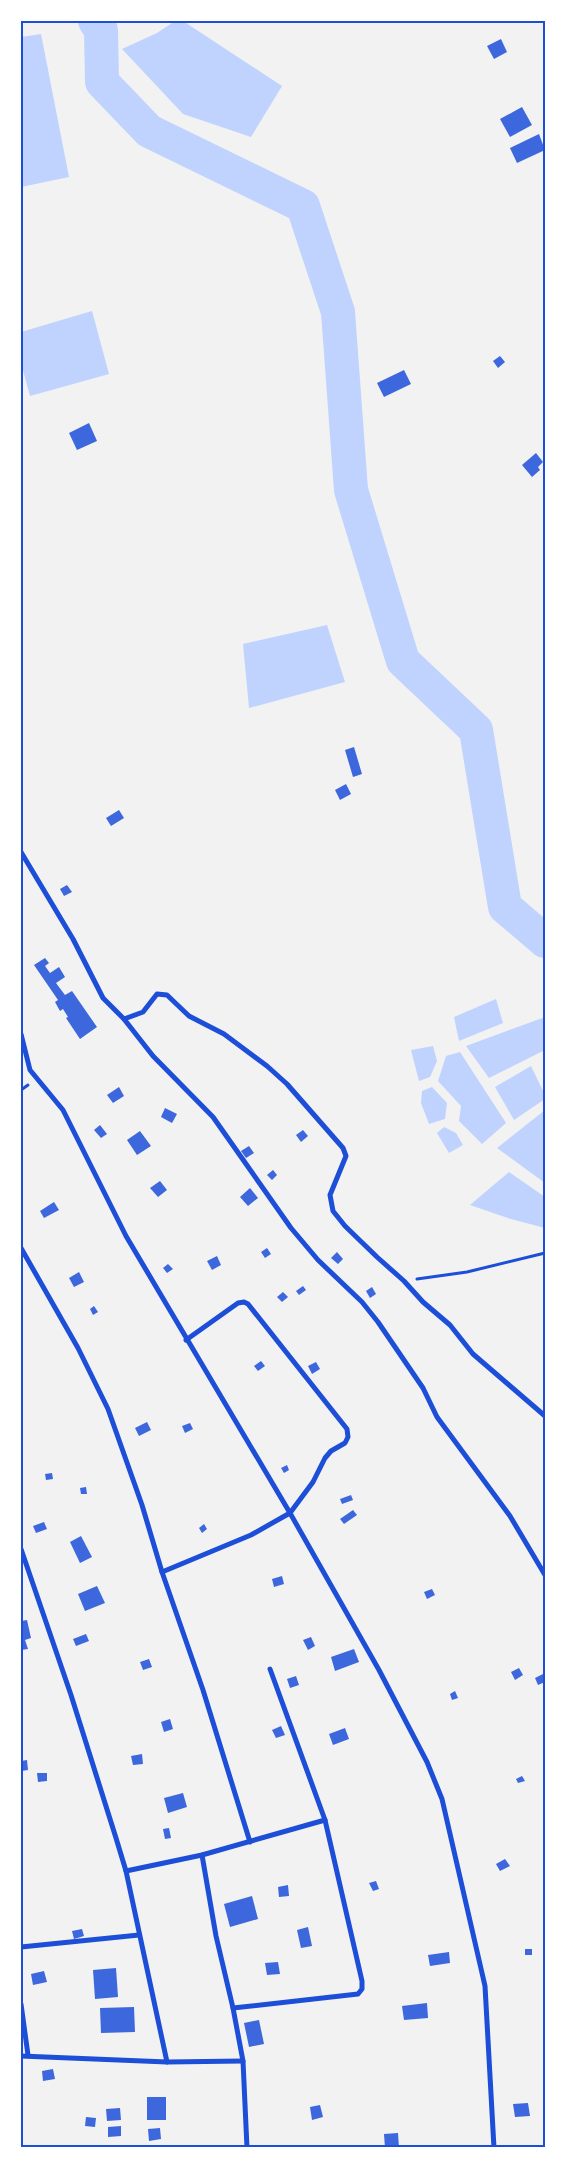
<svg xmlns="http://www.w3.org/2000/svg" width="566" height="2169" font-family="Inter,sans-serif">
	<style>
		.water { fill: #bfd3fe }
		.lines { fill: none; stroke-linecap: round; stroke-linejoin: round }
		.river { stroke: #bfd3fe; stroke-width: 34 }
		.building { fill: #3d67dc }
		.path { stroke: #1d4ed8; stroke-width: 3 }
		.minor { stroke: #1d4ed8; stroke-width: 5 }
		.neatline { fill: none; stroke: #1d4ed8; stroke-width: 2 }
	</style>
	<rect width="100%" height="100%" fill="#f2f2f2"/>
	<g class="water">
		<polygon points="175,21 183,21 282,86 251,137 183,114 122,49 157,33"/>
		<polygon points="41,34 69,177 21,187 21,37"/>
		<polygon points="92,311 109,374 30,396 21,363 21,332"/>
		<polygon points="327,625 345,682 249,708 243,644"/>
		<polygon points="496,999 503,1023 459,1041 454,1017"/>
		<polygon points="545,1017 545,1050 489,1078 466,1046"/>
		<polygon points="433,1046 437,1061 430,1077 419,1081 411,1050"/>
		<polygon points="460,1052 506,1123 482,1144 459,1121 461,1106 438,1081 446,1056"/>
		<polygon points="531,1066 545,1095 545,1099 514,1120 495,1087"/>
		<polygon points="432,1087 447,1103 445,1119 429,1124 421,1103 422,1091"/>
		<polygon points="545,1110 545,1183 497,1148"/>
		<polygon points="444,1127 456,1133 463,1145 449,1153 437,1133"/>
		<polygon points="509,1172 545,1197 545,1228 511,1219 470,1205"/>
	</g>
	<g class="lines">
		<polyline class="river" points="95,21 101,30 102,82 149,131 303,206 338,312 351,490 403,661 476,730 505,907 545,941"/>
	</g>
	<g class="building">
		<polygon points="501,39 507,52 494,59 487,46"/>
		<polygon points="522,107 532,125 510,137 500,119"/>
		<polygon points="539,134 545,150 517,163 510,148"/>
		<polygon points="500,356 505,362 498,368 493,361"/>
		<polygon points="404,370 411,384 384,397 377,383"/>
		<polygon points="89,423 97,441 77,450 69,433"/>
		<polygon points="536,453 543,462 538,467 540,470 532,477 522,465"/>
		<polygon points="354,747 362,774 353,777 345,750"/>
		<polygon points="346,784 351,794 340,800 335,790"/>
		<polygon points="119,810 124,818 111,826 106,818"/>
		<polygon points="67,885 72,892 64,896 60,889"/>
		<polygon points="45,958 49,963 45,966 50,973 59,967 65,977 56,983 65,995 72,991 97,1027 80,1039 66,1018 68,1017 63,1009 60,1011 55,1002 58,1000 34,965"/>
		<polygon points="119,1087 124,1096 113,1103 107,1095"/>
		<polygon points="165,1108 177,1114 172,1123 161,1117"/>
		<polygon points="100,1125 107,1134 101,1138 94,1130"/>
		<polygon points="303,1130 308,1136 301,1142 296,1135"/>
		<polygon points="140,1131 151,1146 137,1155 127,1140"/>
		<polygon points="249,1146 254,1153 246,1158 241,1151"/>
		<polygon points="273,1170 277,1175 272,1180 267,1175"/>
		<polygon points="160,1181 167,1190 158,1197 150,1188"/>
		<polygon points="250,1188 258,1198 248,1206 240,1197"/>
		<polygon points="54,1202 59,1210 44,1218 40,1211"/>
		<polygon points="267,1248 271,1254 265,1258 261,1252"/>
		<polygon points="337,1252 343,1259 338,1264 331,1258"/>
		<polygon points="217,1256 221,1265 212,1270 207,1261"/>
		<polygon points="168,1264 173,1269 167,1273 163,1268"/>
		<polygon points="79,1272 84,1282 74,1287 69,1278"/>
		<polygon points="303,1286 306,1290 299,1295 296,1291"/>
		<polygon points="372,1287 376,1294 370,1298 366,1291"/>
		<polygon points="283,1292 288,1297 282,1302 277,1297"/>
		<polygon points="94,1306 98,1312 93,1315 90,1309"/>
		<polygon points="261,1361 265,1366 258,1371 254,1366"/>
		<polygon points="316,1362 320,1369 312,1374 308,1366"/>
		<polygon points="147,1422 151,1430 139,1436 135,1428"/>
		<polygon points="190,1423 193,1429 185,1433 182,1426"/>
		<polygon points="287,1465 289,1470 284,1473 281,1468"/>
		<polygon points="52,1473 53,1479 46,1480 45,1474"/>
		<polygon points="86,1487 87,1494 81,1494 80,1488"/>
		<polygon points="351,1495 353,1500 342,1504 340,1499"/>
		<polygon points="353,1510 357,1515 344,1524 340,1519"/>
		<polygon points="44,1522 47,1529 36,1533 33,1526"/>
		<polygon points="204,1524 207,1529 202,1533 199,1528"/>
		<polygon points="81,1536 92,1557 80,1563 70,1542"/>
		<polygon points="282,1576 284,1584 274,1587 272,1579"/>
		<polygon points="97,1586 105,1603 85,1611 78,1594"/>
		<polygon points="432,1589 435,1595 427,1599 424,1592"/>
		<polygon points="27,1620 31,1638 25,1640 28,1649 21,1650 21,1621"/>
		<polygon points="86,1634 89,1641 76,1646 73,1639"/>
		<polygon points="311,1637 315,1646 308,1650 303,1640"/>
		<polygon points="354,1649 359,1662 335,1671 331,1657"/>
		<polygon points="149,1659 152,1667 143,1670 140,1662"/>
		<polygon points="519,1668 523,1675 515,1680 511,1672"/>
		<polygon points="545,1673 545,1682 538,1685 535,1678"/>
		<polygon points="296,1676 299,1685 290,1688 287,1679"/>
		<polygon points="455,1691 458,1698 452,1700 450,1694"/>
		<polygon points="170,1719 173,1729 164,1732 161,1722"/>
		<polygon points="281,1726 285,1735 276,1738 272,1730"/>
		<polygon points="345,1728 349,1739 333,1745 329,1734"/>
		<polygon points="142,1754 143,1764 133,1765 131,1756"/>
		<polygon points="27,1760 28,1770 21,1771 21,1761"/>
		<polygon points="37,1773 47,1773 47,1781 38,1782"/>
		<polygon points="522,1776 525,1781 518,1783 516,1779"/>
		<polygon points="183,1793 187,1807 168,1813 164,1798"/>
		<polygon points="169,1828 171,1838 165,1839 163,1829"/>
		<polygon points="505,1859 510,1866 500,1871 496,1864"/>
		<polygon points="376,1881 379,1889 373,1891 369,1883"/>
		<polygon points="288,1885 289,1896 279,1897 278,1887"/>
		<polygon points="252,1896 258,1919 230,1927 224,1904"/>
		<polygon points="308,1927 312,1946 301,1948 297,1930"/>
		<polygon points="82,1929 84,1936 74,1939 72,1931"/>
		<rect x="525" y="1949" width="7" height="6"/>
		<polygon points="449,1952 450,1963 430,1966 428,1955"/>
		<polygon points="278,1962 280,1974 267,1975 265,1963"/>
		<polygon points="116,1968 118,1997 95,1999 93,1970"/>
		<polygon points="44,1971 47,1982 33,1985 31,1974"/>
		<polygon points="427,2003 428,2018 404,2020 402,2006"/>
		<polygon points="134,2007 135,2032 101,2033 100,2008"/>
		<polygon points="259,2020 264,2044 249,2047 244,2023"/>
		<polygon points="53,2069 55,2079 43,2081 42,2071"/>
		<rect x="147" y="2097" width="19" height="23"/>
		<polygon points="528,2103 530,2116 515,2117 513,2104"/>
		<polygon points="320,2105 323,2117 312,2120 310,2107"/>
		<polygon points="120,2108 121,2120 107,2121 106,2109"/>
		<polygon points="86,2117 96,2118 95,2127 85,2126"/>
		<polygon points="121,2126 121,2136 108,2137 108,2127"/>
		<polygon points="160,2128 161,2139 149,2141 148,2129"/>
		<polygon points="398,2133 399,2148 385,2148 384,2134"/>
	</g>
	<g class="lines">
		<g class="path">
			<polyline points="21,1090 28,1085"/>
			<polyline points="417,1279 467,1272 545,1253"/>
		</g>
		<g class="minor">
			<polyline points="21,852 73,939 103,998 124,1019 153,1056 213,1117 291,1228 318,1260 362,1302 378,1322 423,1388 437,1417 510,1516 545,1575"/>
			<polyline points="124,1019 143,1012 157,994 167,995 189,1016 224,1034 267,1066 287,1084 343,1148 346,1156 330,1195 333,1211 345,1226 377,1257 404,1281 423,1302 450,1325 473,1354 545,1416"/>
			<polyline points="21,1034 30,1070 63,1110 126,1236 290,1513 379,1670 427,1762 442,1799 485,1986 494,2148"/>
			<polyline points="21,1248 78,1348 108,1409 142,1505 162,1572 203,1690 250,1842"/>
			<polyline points="21,1549 71,1695 116,1838 126,1871 167,2062"/>
			<polyline points="162,1572 251,1535 290,1513 313,1482 325,1458 331,1451 345,1443 348,1437 347,1429 248,1304 244,1302 238,1303 186,1340"/>
			<polyline points="270,1669 325,1820"/>
			<polyline points="202,1855 216,1936 233,2008 243,2061 247,2148"/>
			<polyline points="126,1871 202,1855 325,1820 362,1981 362,1989 358,1994 233,2008"/>
			<polyline points="21,1947 139,1935"/>
			<polyline points="21,2004 28,2055"/>
			<polyline points="21,2056 167,2062 243,2061"/>
		</g>
	</g>
	<rect width="566" height="2169" fill="none" stroke="#ffffff" stroke-width="45"/>
	<rect x="22" y="22" width="522" height="2124" class="neatline"/>
</svg>
